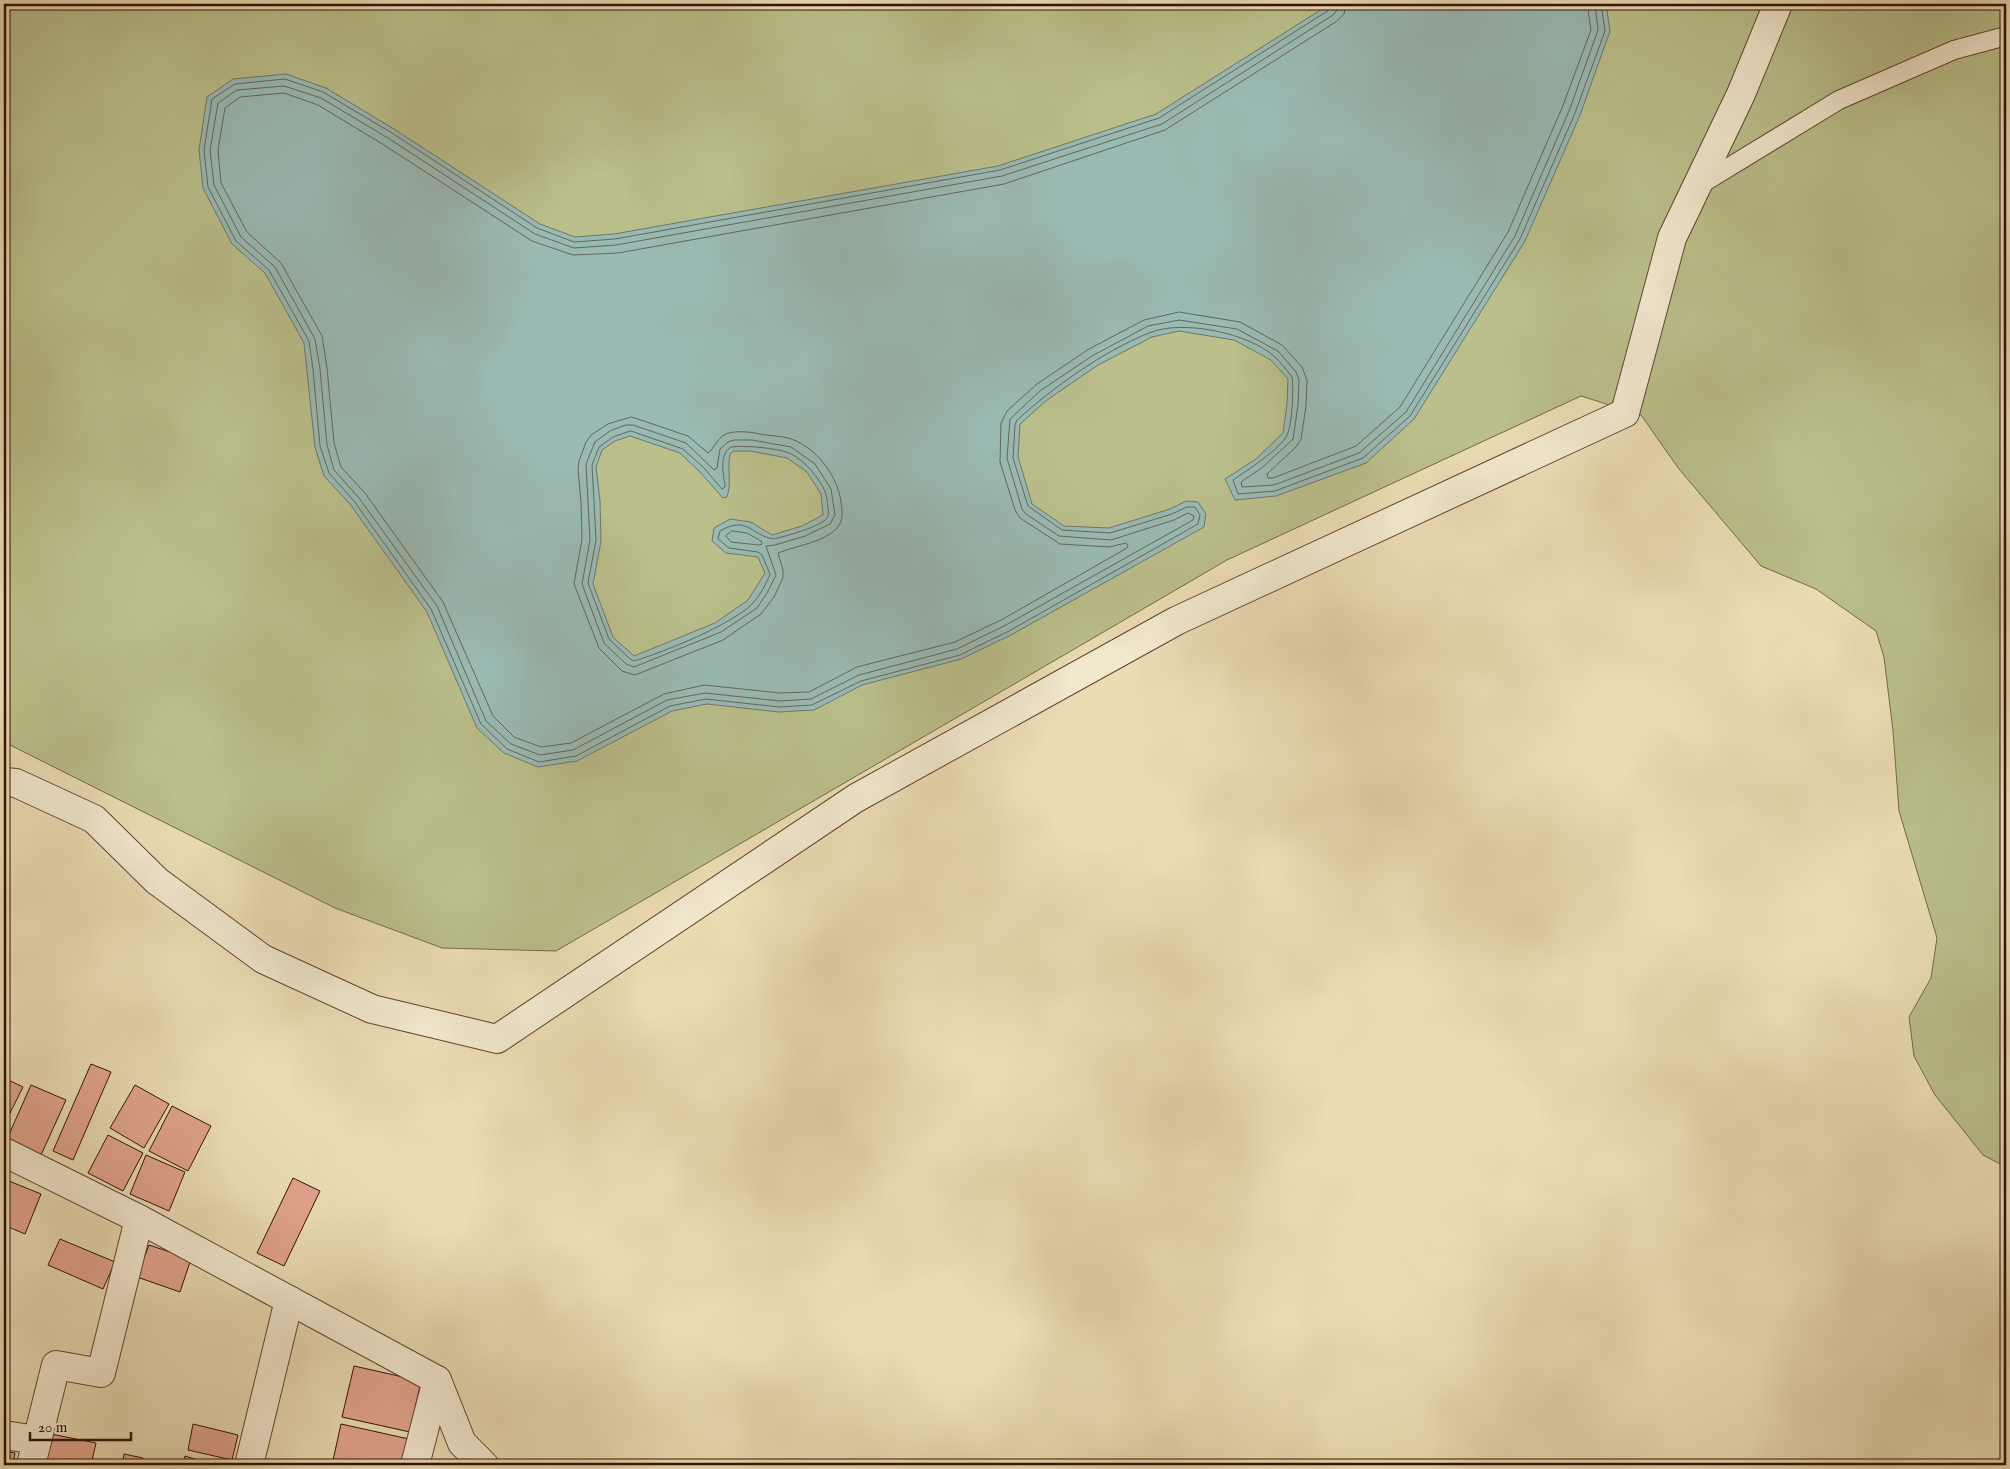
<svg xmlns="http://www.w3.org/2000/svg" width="2010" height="1469" font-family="'IM FELL English',serif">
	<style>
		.green { fill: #babf8b; stroke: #766848 }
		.water { fill: #99bab3; stroke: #6f766d; fill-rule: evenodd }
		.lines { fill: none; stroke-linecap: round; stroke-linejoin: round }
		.shore { stroke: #65665c; stroke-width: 1 }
		.building { fill: #e1a48e; stroke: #311105 }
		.service-casing { stroke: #604431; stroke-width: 20 }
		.minor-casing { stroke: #604431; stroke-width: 30 }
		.service { stroke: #f2e8ce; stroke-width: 18 }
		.minor { stroke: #f2e8ce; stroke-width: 28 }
	</style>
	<rect width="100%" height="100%" fill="#ebdcb4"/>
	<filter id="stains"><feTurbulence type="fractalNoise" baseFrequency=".004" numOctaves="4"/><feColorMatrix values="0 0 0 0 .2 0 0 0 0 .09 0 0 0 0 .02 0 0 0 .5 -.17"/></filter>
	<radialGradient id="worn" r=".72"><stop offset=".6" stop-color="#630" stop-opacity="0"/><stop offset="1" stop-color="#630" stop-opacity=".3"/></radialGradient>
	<polygon class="green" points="4,4 2006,4 2006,1167 1983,1155 1935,1095 1914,1056 1909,1017 1931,978 1937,938 1899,811 1893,731 1884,657 1876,631 1816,589 1761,566 1679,469 1641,415 1581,396 1227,560 556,951 442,948 335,908 8,744 4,743"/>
	<path class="water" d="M 1330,4 L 1606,4 L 1610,31 L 1580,115 L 1525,241 L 1414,419 L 1366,463 L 1276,496 L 1235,500 L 1225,479 L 1256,459 L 1283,433 L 1287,404 L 1288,379 L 1271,360 L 1234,340 L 1179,331 L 1152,337 L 1098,365 L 1047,400 L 1020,424 L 1018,457 L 1032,504 L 1064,526 L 1109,528 L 1170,509 L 1186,501 L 1198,502 L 1206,514 L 1204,527 L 1011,635 L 961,659 L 862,685 L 814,710 L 779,712 L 707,704 L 672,711 L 577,761 L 538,767 L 504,753 L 477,728 L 427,612 L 350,504 L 324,476 L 315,447 L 304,343 L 265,273 L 232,244 L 203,188 L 199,150 L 207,97 L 233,79 L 286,74 L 326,88 L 394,129 L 540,224 L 575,237 L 614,234 L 998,166 L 1156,114 ZM 630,436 L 680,453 L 699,471 L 723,498 L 727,497 C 732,483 727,469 730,454 L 734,451 L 750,451 L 787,458 L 807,472 L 821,494 L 823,515 L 802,526 L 772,535 L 751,522 L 730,519 L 714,528 L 712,541 L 726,553 L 758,557 L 765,573 L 748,600 L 715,623 L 634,656 L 613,637 L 593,584 L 601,541 L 600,501 L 596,467 L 602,450 L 615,441 Z"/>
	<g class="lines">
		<g class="shore">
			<path d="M 1332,4 L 1329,10 L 1159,118 L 1000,170 L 615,239 L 574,242 L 537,228 L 392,133 L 323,92 L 285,79 L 235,84 L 212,99 L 204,150 L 208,187 L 236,241 L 269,270 L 309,341 L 313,369 L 320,446 L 329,473 L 354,501 L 431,609 L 481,724 L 507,749 L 539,762 L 576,756 L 670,706 L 706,699 L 779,707 L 812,705 L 861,681 L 960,655 L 1009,631 L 1198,524 L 1200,515 L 1195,507 L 1187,507 L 1172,514 L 1110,533 L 1062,530 L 1028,506 L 1013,458 L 1015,425 L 1017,420 C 1054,387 1102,352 1149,333 C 1182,319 1249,333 1275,357 C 1281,363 1287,370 1292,377 C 1294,388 1292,426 1287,435 C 1281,449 1246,471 1233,480 L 1238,494 L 1275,491 L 1363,458 L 1410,416 L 1520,239 L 1575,113 L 1605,31 L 1601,4"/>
			<polyline points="1338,4 1337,10 1333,15 1162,124 1002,176 616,245 574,248 535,234 388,138 321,98 284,86 237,90 218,103 210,150 214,185 241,237 275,267 315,339 320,369 327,445 334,470 359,498 437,606 486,721 511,744 540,755 573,750 667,700 705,693 780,701 811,699 859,675 957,649 1006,625 1193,520 1194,516 1188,513 1174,520 1111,540 1059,536 1026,514 1022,509 1007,458 1010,419 1040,391 1092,356 1148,326 1179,320 1237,329 1278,351 1296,372 1299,380 1298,405 1293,439 1263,467 1241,482 1242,487 1274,485 1359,453 1406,412 1515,236 1569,111 1598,30 1595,4"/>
			<polyline points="1346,4 1344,14 1337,21 1165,130 1004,184 618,253 573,255 532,241 384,145 318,105 284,93 240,97 225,108 218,150 221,183 247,232 281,263 322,336 327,368 334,443 341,467 365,493 443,602 493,716 514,737 541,747 571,743 664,694 704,685 780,693 809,692 857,667 955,642 1003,619 1127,548 1128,545 1126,543 1109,547 1060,544 1020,518 1015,510 1000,462 1001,423 1007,411 1037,384 1089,349 1144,320 1179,312 1240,322 1282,345 1302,367 1307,380 1306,406 1301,439 1296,447 1267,474 1268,478 1273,478 1356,446 1400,407 1508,232 1562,108 1591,30 1587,4"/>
			<path d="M 632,417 L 688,436 L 708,453 C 715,448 716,439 726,434 C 736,430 750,432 760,434 C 771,436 784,436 794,440 C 818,450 838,477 841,502 C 842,511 844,520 837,528 C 825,542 795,546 778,553 L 783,570 L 783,578 L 774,597 L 761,614 L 723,640 L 635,675 L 622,671 L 599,648 L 574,584 L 582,539 L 581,502 L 578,469 L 579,461 L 586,442 L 591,435 L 608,424 Z"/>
			<polygon points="626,425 633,425 686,443 714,470 717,468 720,449 728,442 734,440 752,440 791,447 815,464 831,489 835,515 830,524 805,536 775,545 766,546 776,575 767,593 757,608 721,632 634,667 626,664 604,643 582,584 590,540 586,464 595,442 610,431"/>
			<path d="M 631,431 L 683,449 L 703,467 L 722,489 L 725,487 C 724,474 718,456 731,447 C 743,445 777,448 789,453 C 804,459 825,483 827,499 C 827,504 830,514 827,518 C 822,526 784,537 773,539 C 751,535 747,515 720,531 L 718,539 L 729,548 L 758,552 L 762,555 L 770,574 C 766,584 760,596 752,604 C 731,625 664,652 634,661 L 630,659 L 609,639 L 588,583 L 596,540 L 592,465 L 599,447 L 613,437 Z"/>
			<polygon points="732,531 747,533 761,541 762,544 759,545 731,542 726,536"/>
		</g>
	</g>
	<g class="building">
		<polygon points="91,1064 111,1072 73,1160 53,1151"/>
		<polygon points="4,1078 23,1087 9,1115 4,1112"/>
		<polygon points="31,1085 66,1100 41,1155 7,1139"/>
		<polygon points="135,1085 169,1104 144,1148 110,1128"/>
		<polygon points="172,1106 211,1126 188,1171 149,1151"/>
		<polygon points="108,1135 143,1153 123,1191 88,1173"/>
		<polygon points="146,1155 185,1172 169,1211 130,1194"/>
		<polygon points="293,1178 320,1191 284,1266 257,1253"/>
		<polygon points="4,1179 41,1194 25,1234 4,1225"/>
		<polygon points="60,1239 115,1262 103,1289 48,1265"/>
		<polygon points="149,1245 191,1259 180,1292 137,1277"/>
		<polygon points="354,1366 421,1381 410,1432 342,1417"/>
		<polygon points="193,1424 238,1435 232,1460 188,1450"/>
		<polygon points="341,1424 409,1439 403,1465 332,1465"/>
		<polygon points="51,1434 96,1443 91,1465 44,1465"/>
		<polygon points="4,1451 15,1453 13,1465 4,1465"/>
		<polygon points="124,1454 143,1458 142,1465 122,1465"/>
		<polygon points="185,1456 214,1465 182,1465"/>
	</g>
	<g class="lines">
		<g class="service-casing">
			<polyline id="service" points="1698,186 1839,100 1954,50 2006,36"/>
		</g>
		<g class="minor-casing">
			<g id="minor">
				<polyline points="4,782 16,783 94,819 157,881 263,959 372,1009 497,1039 856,798 1176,621 1625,413 1672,238 1741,94 1778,4"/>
				<polyline points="4,1152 139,1219 437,1380 462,1443 484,1465"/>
				<polyline points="4,1435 37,1440"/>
				<polyline points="31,1465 56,1365 101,1373 139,1219"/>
				<polyline points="249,1465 289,1300"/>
				<polyline points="415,1465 437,1380"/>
			</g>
		</g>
		<use href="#service" class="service"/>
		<use href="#minor" class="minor"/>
	</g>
	<rect width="2010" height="1469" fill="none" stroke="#ebdcb4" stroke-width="20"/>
	<rect x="5" y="5" width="2000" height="1459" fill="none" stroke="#311105" stroke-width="2.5"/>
	<rect x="10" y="10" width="1990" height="1449" fill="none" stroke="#311105"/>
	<path d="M30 1432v8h101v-8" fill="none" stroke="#311105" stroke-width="2.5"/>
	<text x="38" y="1432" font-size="15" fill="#311105" stroke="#f2e8ce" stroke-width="4" paint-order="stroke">20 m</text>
	<rect width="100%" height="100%" filter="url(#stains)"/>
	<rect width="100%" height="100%" fill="url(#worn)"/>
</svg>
